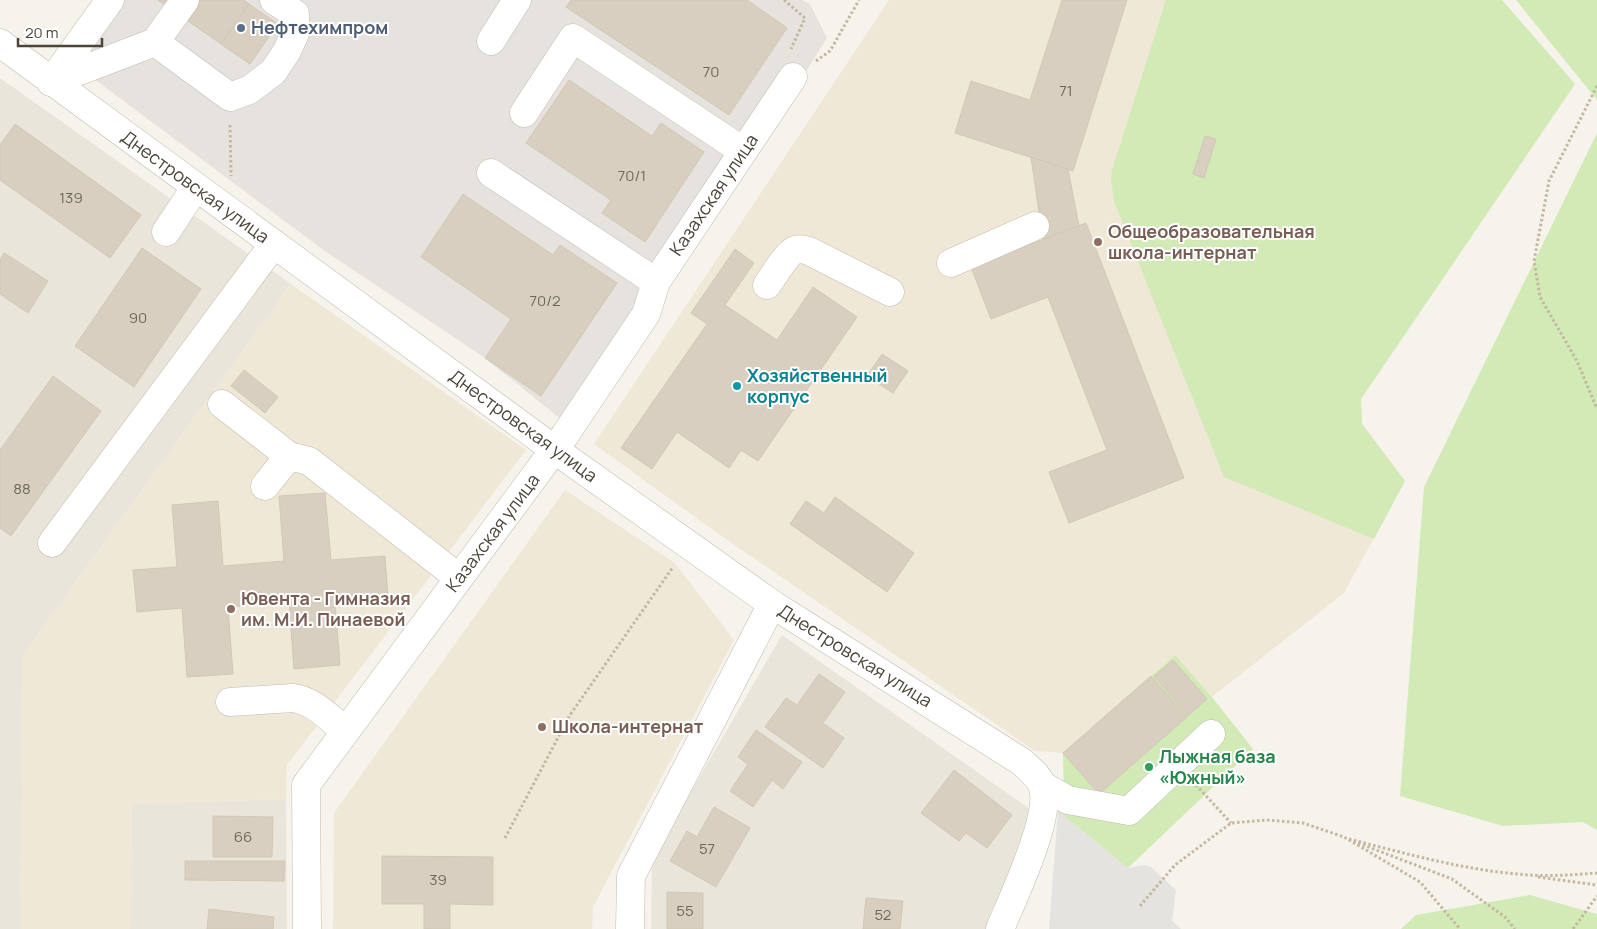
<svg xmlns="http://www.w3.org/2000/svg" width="1597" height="929" font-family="Manrope,sans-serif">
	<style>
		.residential { fill: #eae5da }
		.industrial { fill: #e6e2dd }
		.education { fill: #efe8d6 }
		.green { fill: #d2eab5 }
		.parking { fill: #e5e3e0 }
		.building { fill: #d8cfc1; stroke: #d3c7b4 }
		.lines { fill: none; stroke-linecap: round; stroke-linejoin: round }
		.minor-casing { stroke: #c2bbae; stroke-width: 29 }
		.path { stroke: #c4b79f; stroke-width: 3; stroke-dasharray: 2.5 2.5; stroke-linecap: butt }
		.minor { stroke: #fff; stroke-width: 28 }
		.service-dot { fill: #5c6f8a; stroke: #fff; stroke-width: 2 }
		.education-dot { fill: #8d6e63; stroke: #fff; stroke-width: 2 }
		.culture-dot { fill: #0f9aa8; stroke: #fff; stroke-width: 2 }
		.leisure-dot { fill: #2e9e5b; stroke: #fff; stroke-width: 2 }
		.labels { text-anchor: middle; stroke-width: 4; stroke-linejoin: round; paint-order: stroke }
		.number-label { font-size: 15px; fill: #6e675b }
		.service-label { font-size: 18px; font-weight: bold; fill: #4e5e75; stroke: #fff; text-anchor: start }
		.street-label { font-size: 18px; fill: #4b4439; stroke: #fff }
		.education-label { font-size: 18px; font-weight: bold; fill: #785e54; stroke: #fff; text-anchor: start }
		.culture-label { font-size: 18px; font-weight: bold; fill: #0d838f; stroke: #fff; text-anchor: start }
		.leisure-label { font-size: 18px; font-weight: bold; fill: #27864d; stroke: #fff; text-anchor: start }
	</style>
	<rect width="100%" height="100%" fill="#f6f3ec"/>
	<g class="residential">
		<polygon points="0,78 291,284 23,655 21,929 0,929"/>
		<polygon points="782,635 1037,814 1016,929 651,929 652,859"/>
		<polygon points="286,799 287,929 130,929 132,804"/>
	</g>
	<polygon class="industrial" points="104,0 802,0 810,4 827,38 578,433 485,358 322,249 66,58"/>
	<g class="education">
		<polygon points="889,0 1502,0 1575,84 1361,399 1362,424 1405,481 1344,593 1212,697 1175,655 1063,753 1035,751 720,535 594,444"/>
		<polygon points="291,284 526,450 287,765 286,799 132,804 130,929 21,929 23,655"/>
		<polygon points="565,490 675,563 734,640 593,907 592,929 333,929 334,813"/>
	</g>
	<g class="green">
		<polygon points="1166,0 1502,0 1575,84 1361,399 1362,424 1405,481 1374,539 1224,477 1114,201 1111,179 1112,170"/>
		<polygon points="1516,0 1597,0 1597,100"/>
		<polygon points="1597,133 1597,830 1583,822 1503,826 1400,796 1424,487"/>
		<polygon points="1175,655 1212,697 1253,749 1128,868 1058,811 1064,804 1063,753"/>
		<polygon points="1530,895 1597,914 1597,929 1401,929 1416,915"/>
	</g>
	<polygon class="parking" points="1058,811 1128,868 1144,865 1151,867 1176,890 1172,921 1181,929 1049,929"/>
	<g class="building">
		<polygon points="158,0 244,0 249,4 221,44"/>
		<polygon points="571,0 747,0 787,28 729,115 566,7"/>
		<polygon points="1062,0 1127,0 1073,171 955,133 971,81 1030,100"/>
		<polygon points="249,4 278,24 250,64 221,44"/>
		<polygon points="569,80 652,136 661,123 704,152 645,242 602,213 611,200 526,143"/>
		<polygon points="15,124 141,215 110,258 0,180 0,145"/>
		<polygon points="1205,136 1216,139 1204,178 1193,174"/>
		<polygon points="1031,157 1068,169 1079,226 1043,239"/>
		<polygon points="463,194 553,255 560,245 617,283 541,396 485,358 511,319 421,257"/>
		<polygon points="1086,223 1184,478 1069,523 1049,472 1107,450 1048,297 991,319 971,267"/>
		<polygon points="142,248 201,289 134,387 75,346"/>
		<polygon points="735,249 754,263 725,305 777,340 813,287 857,317 758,461 741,450 729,468 677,432 652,469 621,448 707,324 691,313"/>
		<polygon points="4,253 48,281 28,313 0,294 0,260"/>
		<polygon points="882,354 908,371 893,393 867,376"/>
		<polygon points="244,370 278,397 265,413 231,386"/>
		<polygon points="53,376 101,411 11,536 0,528 0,450"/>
		<polygon points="325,493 331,560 385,556 388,597 335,602 340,665 294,669 289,602 228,607 233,674 187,677 182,608 137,612 133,570 177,567 172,505 218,501 223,566 284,561 279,496"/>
		<polygon points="835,497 914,553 887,592 790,524 806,501 824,513"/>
		<polygon points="1173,660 1207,699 1188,716 1154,676"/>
		<polygon points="819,674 845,692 823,723 844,738 823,768 765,727 786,698 797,705"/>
		<polygon points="1151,676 1187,717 1099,794 1063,753"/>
		<polygon points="756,730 802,762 783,789 772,780 753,807 730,791 748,764 738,757"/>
		<polygon points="954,770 1012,815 987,848 966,833 959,841 921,813"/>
		<polygon points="714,807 750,828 716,887 670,861 687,831 697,837"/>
		<polygon points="213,816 273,817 272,857 213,857"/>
		<polygon points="382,856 493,857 493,905 450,904 450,929 424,929 424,904 382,904"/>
		<polygon points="185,861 285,861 284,881 185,880"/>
		<polygon points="667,892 703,893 703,929 667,929"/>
		<polygon points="866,898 903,901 900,929 863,929"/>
		<polygon points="209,909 274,917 273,929 207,929"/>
	</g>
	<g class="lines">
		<g class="minor-casing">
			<g id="minor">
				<polyline points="491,41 517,0"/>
				<polyline points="155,42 230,97 249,90 273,72 287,51 295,33 295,14 274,0"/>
				<path d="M 0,43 L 555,450 L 772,604 L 1022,762 C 1029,769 1038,775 1042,785 C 1054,813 1012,900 1000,929"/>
				<polyline points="51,82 155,42 185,0"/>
				<polyline points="51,82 110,0"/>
				<polyline points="524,113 573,38 743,151"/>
				<polyline points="491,173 656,282"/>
				<polyline points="166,232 195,188"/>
				<polyline points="951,263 1035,226"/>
				<path d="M 767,285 C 773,277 786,254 795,250 C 800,248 806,250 811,252 L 890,292"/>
				<polyline points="222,404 289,456"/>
				<polyline points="265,486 289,456 309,461 459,578"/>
				<polyline points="52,543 273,245"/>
				<path d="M 230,702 L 293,698 C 313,700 330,719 346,731"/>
				<polyline points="1043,786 1068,800 1129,811 1211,734"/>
				<polyline points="307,929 306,785 565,435 646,314 656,282 793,77"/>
				<polyline points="630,929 631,876 772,604"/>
			</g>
		</g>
		<g class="path">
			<polyline points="784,0 805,18 791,49"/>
			<polyline points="816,61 830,51 859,0"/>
			<polyline points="1597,86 1549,181 1534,261 1540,297 1577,361 1597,409"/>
			<polyline points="230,125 231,176"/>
			<polyline points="1196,785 1231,823"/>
			<polyline points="505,838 570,715 673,567"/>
			<path d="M 1349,839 C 1404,853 1460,869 1517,874 C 1544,877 1570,875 1597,873"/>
			<polyline points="1358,843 1452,879 1505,917 1515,929"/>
			<polyline points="1538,877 1597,885"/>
			<polyline points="1140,906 1175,865 1231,823 1267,820 1303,823 1344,837 1420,882 1460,929"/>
			<polyline points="1573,929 1597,896"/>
		</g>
		<use href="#minor" class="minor"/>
	</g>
	<circle class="service-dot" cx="241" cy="28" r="5"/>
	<g class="education-dot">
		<circle cx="1098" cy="242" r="5"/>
		<circle cx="231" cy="609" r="5"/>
		<circle cx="542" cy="727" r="5"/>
	</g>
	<circle class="culture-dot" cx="737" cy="386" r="5"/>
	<circle class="leisure-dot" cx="1149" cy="767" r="5"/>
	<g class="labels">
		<g class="number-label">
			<text x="711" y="77">70</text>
			<text x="1066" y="96">71</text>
			<text x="632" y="181">70/1</text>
			<text x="71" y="203">139</text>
			<text x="545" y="306">70/2</text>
			<text x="138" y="323">90</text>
			<text x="22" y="494">88</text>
			<text x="243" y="842">66</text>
			<text x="707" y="854">57</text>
			<text x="438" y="885">39</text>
			<text x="685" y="916">55</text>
			<text x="883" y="920">52</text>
		</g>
		<g class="service-label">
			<text x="251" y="34">Нефтехимпром</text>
		</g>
		<g class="street-label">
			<text transform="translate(195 187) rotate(36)" y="6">Днестровская улица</text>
			<text transform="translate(714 195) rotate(-56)" y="6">Казахская улица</text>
			<text transform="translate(523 426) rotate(36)" y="6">Днестровская улица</text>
			<text transform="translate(493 533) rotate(-53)" y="6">Казахская улица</text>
			<text transform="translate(855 656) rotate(32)" y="6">Днестровская улица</text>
		</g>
		<g class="education-label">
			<text x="1108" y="238">Общеобразовательная<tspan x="1108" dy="21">школа-интернат</tspan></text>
			<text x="241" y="605">Ювента - Гимназия<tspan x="241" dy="21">им. М.И. Пинаевой</tspan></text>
			<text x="552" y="733">Школа-интернат</text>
		</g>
		<g class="culture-label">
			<text x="747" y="382">Хозяйственный<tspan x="747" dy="21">корпус</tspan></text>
		</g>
		<g class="leisure-label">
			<text x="1159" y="763">Лыжная база<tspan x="1159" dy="21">«Южный»</tspan></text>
		</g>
	</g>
	<path d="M18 38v8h84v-8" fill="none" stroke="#4b4439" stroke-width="2.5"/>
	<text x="25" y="38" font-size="15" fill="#4b4439" stroke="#ffffff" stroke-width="4" paint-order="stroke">20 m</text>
</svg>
